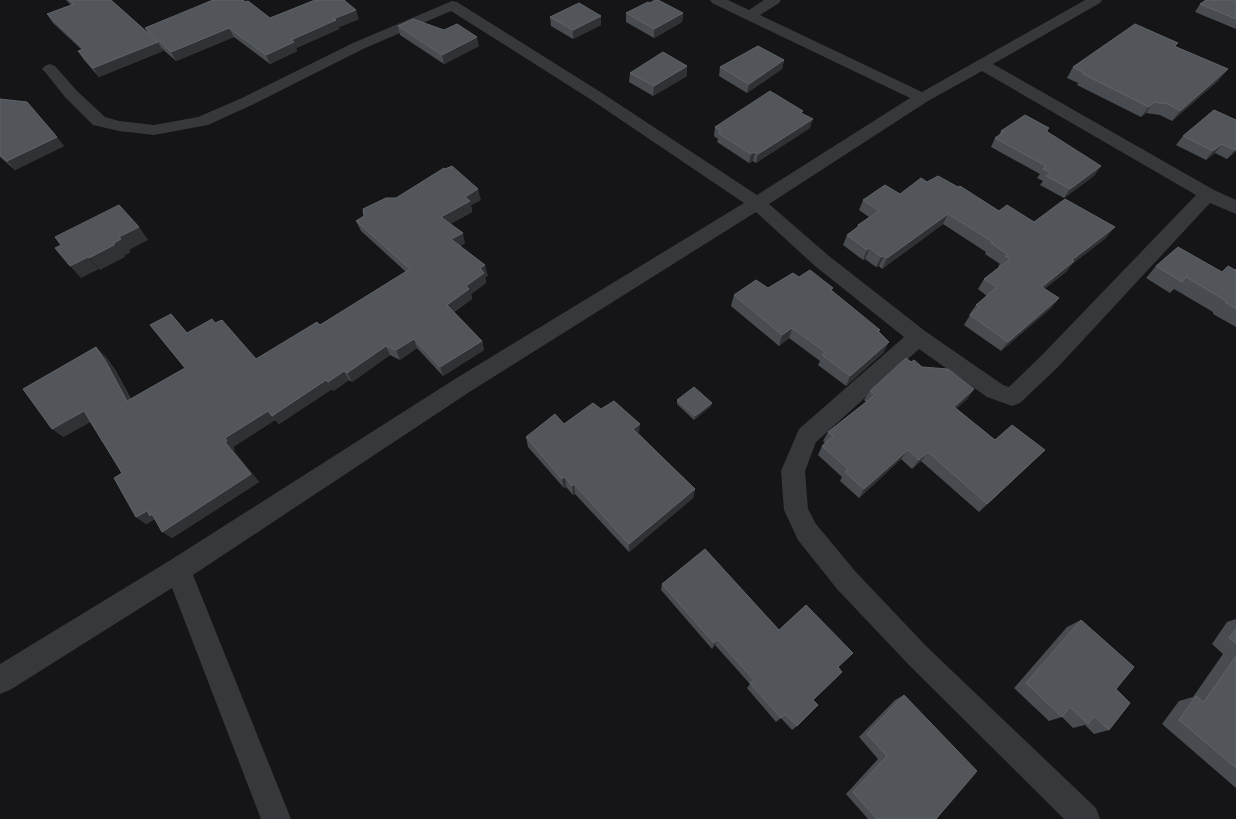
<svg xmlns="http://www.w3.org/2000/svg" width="1236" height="819" font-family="'Alegreya Sans',sans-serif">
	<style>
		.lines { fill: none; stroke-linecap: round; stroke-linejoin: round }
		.minor { fill: #36383c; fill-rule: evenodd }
		.wall { fill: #484b4f }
		.shaded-wall { fill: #2f3134 }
		.building { fill: #52565a; stroke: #606469 }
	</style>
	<rect width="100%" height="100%" fill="#151517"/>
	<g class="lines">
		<path class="minor" d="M 710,0 L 728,0 L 749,10 L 764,0 L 781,0 L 779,3 L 760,15 L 922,92 L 1085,0 L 1102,0 L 1100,3 L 993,64 L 1214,190 L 1236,200 L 1236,214 L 1210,203 L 1058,367 L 1020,403 L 1012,406 L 987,397 L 919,349 L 816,442 L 805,471 L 808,509 L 816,524 L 855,571 L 927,647 L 1096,808 L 1100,819 L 1064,819 L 909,665 L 837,589 L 798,540 L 784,510 L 781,471 L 799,429 L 904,337 L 815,266 L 756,212 L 471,391 L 193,575 L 291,819 L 261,819 L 172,588 L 10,690 L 0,694 L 0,664 L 169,561 L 455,379 L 744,203 L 590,99 L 451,11 L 363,49 L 254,104 L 208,125 L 154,135 L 119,131 L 93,125 L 65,97 L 45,72 L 42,69 L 45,66 L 50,64 L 55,66 L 77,91 L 105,117 L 119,121 L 154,125 L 198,117 L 242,98 L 353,43 L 452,1 L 457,2 L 602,93 L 757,195 L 910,98 L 712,3 ZM 982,71 L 1196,195 L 1043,354 L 1009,387 L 1003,385 L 925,331 L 829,256 L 769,204 L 928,101 Z"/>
	</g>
	<g class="wall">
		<polygon points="66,0 111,0 148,33 145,28 270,18 359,19 339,27 339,29 296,48 297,51 270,64 234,37 176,61 160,47 163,51 99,77 84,60 78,51 82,50 53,23 47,14 71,5"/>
		<polygon points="1236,0 1236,29 1195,12 1200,4"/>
		<polygon points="626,13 683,13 682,22 654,38 626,22"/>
		<polygon points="601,16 601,25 573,39 551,26 550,17"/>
		<polygon points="398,26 444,30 479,46 444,64 400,35"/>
		<polygon points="1178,43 1175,46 1219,80 1172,121 1160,115 1146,113 1141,117 1077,85 1078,83 1067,78 1073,67"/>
		<polygon points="784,60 782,69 747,93 719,76 720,67"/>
		<polygon points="687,66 687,76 653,96 629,82 630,73"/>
		<polygon points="0,99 64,146 15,170 0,157"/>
		<polygon points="802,114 810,128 756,163 753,161 749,163 717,142 718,139 714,136 715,127"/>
		<polygon points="1236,120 1236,151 1227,159 1215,153 1206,160 1176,145 1183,136"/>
		<polygon points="1049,128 1047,132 1095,175 1064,198 1040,185 1043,181 1037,178 1040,174 991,147 995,138 999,135 1001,131"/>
		<polygon points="927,182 999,211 1034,222 1106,238 1072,264 1066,272 1044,289 1059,298 1051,308 1001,351 964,325 970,315 969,315 976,305 987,296 978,289 984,279 999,267 998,266 1000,264 985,254 986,252 943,224 882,269 879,266 876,267 865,259 863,260 843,245 847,235 856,229 858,225 869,217 859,210 863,200 900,194"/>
		<polygon points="481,200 471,205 472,212 450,224 465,243 460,246 488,276 485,277 486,283 471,294 472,299 454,312 482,341 484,350 443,376 417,348 400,360 390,355 352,382 349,380 333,391 332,389 279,424 275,420 233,447 235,450 233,450 259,482 172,538 155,519 146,524 136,517 122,473 90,422 63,437 105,356 116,371 131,399 185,368 187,333 215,323 256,359 320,325 406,272 361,231 356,221"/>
		<polygon points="1156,266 1222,272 1228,266 1235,270 1236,269 1236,327 1213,314 1213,312 1174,289 1170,293 1146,278"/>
		<polygon points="799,277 832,292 879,332 884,352 846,386 818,365 820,361 789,338 779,346 731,306 734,295 768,288"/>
		<polygon points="911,362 974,389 967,399 956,408 995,440 1045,450 979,512 921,461 912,469 901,459 859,498 840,481 842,477 818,455 822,446 825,443 823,441 828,432 866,402 864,400 870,391"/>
		<polygon points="677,400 711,406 694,420 677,404"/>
		<polygon points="601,409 639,434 695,489 693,498 629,552 575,494 573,495 566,487 564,488 528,447 526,437 564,424"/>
		<polygon points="662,584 779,630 838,667 813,700 797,726 792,730 781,718 776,722 747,688 750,684 715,645 712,649 661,590"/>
		<polygon points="1236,619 1236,788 1162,724 1179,701 1193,697 1223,654 1212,644 1227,622"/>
		<polygon points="1081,620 1116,689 1109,730 1094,734 1085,725 1073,728 1062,717 1049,721 1014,688 1067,627"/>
		<polygon points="904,695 936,819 868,819 846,794 878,759 859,737 895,700"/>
	</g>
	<g class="shaded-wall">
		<polygon points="356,10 359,19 339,27 339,29 296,48 297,51 270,64 266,55 291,40 333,19"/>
		<polygon points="683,13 682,22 654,38 654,29"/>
		<polygon points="601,16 601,25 573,39 573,30"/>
		<polygon points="229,28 234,37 176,61 171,52"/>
		<polygon points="477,37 479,46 444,64 442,55"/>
		<polygon points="158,42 163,51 99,77 93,68"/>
		<polygon points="784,60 782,69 747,93 749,84"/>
		<polygon points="687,66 687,76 653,96 654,86"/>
		<polygon points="1228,69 1219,80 1172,121 1180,111"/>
		<polygon points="1154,102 1146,113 1141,117 1149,107"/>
		<polygon points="813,119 810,128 756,163 758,154"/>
		<polygon points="57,137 64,146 15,170 7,161"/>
		<polygon points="1222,144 1215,153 1206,160 1213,151"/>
		<polygon points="1236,149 1236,151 1227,159"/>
		<polygon points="755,152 753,161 749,163 751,154"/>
		<polygon points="1101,166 1095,175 1064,198 1070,189"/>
		<polygon points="478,189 481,200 471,205 472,212 444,227 441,217 465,197"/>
		<polygon points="948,214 943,224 882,269 887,258"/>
		<polygon points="139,227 148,240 129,250 131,252 124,256 125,257 100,270 89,258 119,237"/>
		<polygon points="1115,227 1106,238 1072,264 1066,272 1034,297 1042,287 1072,260"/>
		<polygon points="463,233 465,243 454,249 451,239"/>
		<polygon points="870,248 865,259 863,260 867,250"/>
		<polygon points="884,256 879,266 876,267 881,257"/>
		<polygon points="88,257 99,269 81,278 70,266"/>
		<polygon points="485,265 488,276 485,277 486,283 471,294 472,299 450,314 447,305 466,286 480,268"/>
		<polygon points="1059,298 1051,308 1001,351 1008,342"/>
		<polygon points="792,328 789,338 779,346 782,335"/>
		<polygon points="414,339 417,348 400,360 396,350"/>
		<polygon points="482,341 484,350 443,376 440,367"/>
		<polygon points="889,342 884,352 846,386 850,376"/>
		<polygon points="386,346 390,355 352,382 347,373"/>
		<polygon points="96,347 105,356 116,371 136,410 127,401"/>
		<polygon points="344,371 349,380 333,391 328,382"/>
		<polygon points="326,380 332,389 279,424 272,416"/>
		<polygon points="974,389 967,399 947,417 954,407"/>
		<polygon points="712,403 711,406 694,420 695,416"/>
		<polygon points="84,411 94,420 63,437 52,429"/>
		<polygon points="268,411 275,420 233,447 235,450 233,450 259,482 172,538 162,532 225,442 225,438"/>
		<polygon points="640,424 639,434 633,429"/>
		<polygon points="908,450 901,459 859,498 864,489"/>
		<polygon points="928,452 921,461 912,469 919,460"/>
		<polygon points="565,477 566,487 564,488 562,479"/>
		<polygon points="574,484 575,494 573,495 572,486"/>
		<polygon points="695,489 693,498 629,552 629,544"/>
		<polygon points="147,511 152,514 160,523 155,519 146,524 136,517"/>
		<polygon points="718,640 715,645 712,649 714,643"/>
	</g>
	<g class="building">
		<polygon points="69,0 111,0 158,42 93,68 78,51 84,49 47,14 74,4"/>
		<polygon points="213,0 243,0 245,2 248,1 270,18 315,0 344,0 356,10 333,19 336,20 291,40 294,42 266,55 229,28 171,52 145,28"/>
		<polygon points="655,0 658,0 683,13 654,29 626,13 648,2 650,3"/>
		<polygon points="1206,0 1236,0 1236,19 1200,4"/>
		<polygon points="579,3 601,16 573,30 550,17"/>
		<polygon points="413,19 444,30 457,24 477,37 442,55 398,26"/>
		<polygon points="1135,24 1178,43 1174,46 1228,69 1180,111 1168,104 1154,102 1149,107 1083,74 1084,73 1073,67"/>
		<polygon points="758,46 784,60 749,84 720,67"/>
		<polygon points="663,52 687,66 654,86 630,73"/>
		<polygon points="770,91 803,111 801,113 813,119 758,154 755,152 751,154 718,133 721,131 715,127"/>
		<polygon points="0,99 27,102 57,137 7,161 0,155"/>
		<polygon points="1214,110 1236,120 1236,149 1235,150 1222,144 1213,151 1183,136"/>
		<polygon points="1025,115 1049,128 1046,131 1101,166 1070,189 1046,176 1051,173 1043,169 1046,166 995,138 1004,132 1001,131"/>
		<polygon points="452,166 478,189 465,197 470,201 441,217 463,233 451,239 485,265 480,268 484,273 466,286 469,289 447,305 482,341 440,367 414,339 396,350 386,346 347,373 344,371 328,382 326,380 272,416 268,411 225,438 227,441 225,442 251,474 162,532 152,514 150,516 147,511 136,517 114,478 122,473 84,411 52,429 23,389 96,347 106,362 127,401 185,368 150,325 171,314 187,333 212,319 215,323 222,320 256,359 317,322 320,325 410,269 356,221 364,216 363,209 386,198 396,198 444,168 445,169"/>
		<polygon points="938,176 958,187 960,186 999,211 1007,205 1034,222 1065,199 1115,227 1072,260 1074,261 1042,287 1059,298 1008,342 970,315 979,307 976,305 997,287 984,279 1010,259 1005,256 1007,254 991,243 993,242 948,214 887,258 884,256 881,257 870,248 867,250 847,235 859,226 858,225 879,211 863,200 885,185 900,194 921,178 927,182"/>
		<polygon points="119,205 139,227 119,237 121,239 114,243 114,245 89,258 88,257 70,266 55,248 61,245 55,237"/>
		<polygon points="1178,247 1222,272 1228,266 1235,270 1236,269 1236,309 1225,302 1226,301 1186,277 1182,282 1156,266"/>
		<polygon points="810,270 833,288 831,290 880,330 878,331 889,342 850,376 822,355 825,352 792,328 782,335 734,295 756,280 768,288 793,273 799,277"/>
		<polygon points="906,358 911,362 914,360 922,367 948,369 974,389 954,407 995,440 1012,425 1045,450 987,504 928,452 919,460 908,450 864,489 845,472 848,469 822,446 833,436 828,432 875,395 870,391"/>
		<polygon points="694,387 712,403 695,416 677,400"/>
		<polygon points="614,401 640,424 633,429 695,489 629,544 574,484 572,486 565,477 562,479 526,437 555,414 564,424 593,403 601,409"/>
		<polygon points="705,549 779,630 806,605 853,653 838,667 842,672 813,700 818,705 797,726 785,714 781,718 750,683 754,680 718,640 714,643 662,584"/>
		<polygon points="1081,620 1134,667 1116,689 1130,703 1109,730 1094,716 1088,724 1070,707 1062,717 1026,683"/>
		<polygon points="1236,629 1236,644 1229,638"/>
		<polygon points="1236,656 1236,768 1179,720 1196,696 1204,702"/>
		<polygon points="904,695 977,771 936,819 877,819 853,792 887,756 867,734"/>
	</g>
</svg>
